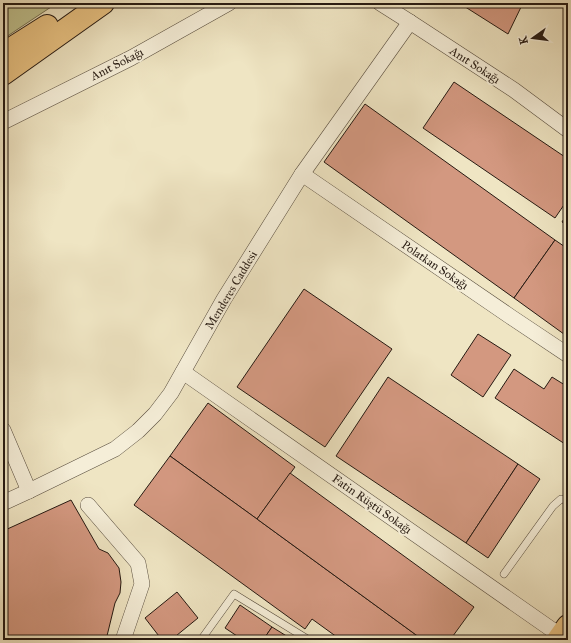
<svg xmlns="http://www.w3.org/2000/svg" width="571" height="643" font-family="'IM FELL Great Primer',serif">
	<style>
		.green { fill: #c0c28f; stroke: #736e50 }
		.building { fill: #d39880; stroke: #261a12 }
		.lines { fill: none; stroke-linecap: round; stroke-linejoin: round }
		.lane-casing { stroke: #584d3e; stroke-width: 8 }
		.street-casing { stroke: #584d3e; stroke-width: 16 }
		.primary-casing { stroke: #261a12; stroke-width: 24 }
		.highway-casing { stroke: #261a12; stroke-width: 24 }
		.lane { stroke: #f5eed8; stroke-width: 7 }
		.street { stroke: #f5eed8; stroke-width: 15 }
		.primary { stroke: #e8c282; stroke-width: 22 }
		.highway { stroke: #e8c282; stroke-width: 22 }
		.labels { text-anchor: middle; stroke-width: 4; stroke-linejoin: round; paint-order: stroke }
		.street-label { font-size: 12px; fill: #261a12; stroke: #f5eed8 }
	</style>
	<rect width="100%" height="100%" fill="#efe5c3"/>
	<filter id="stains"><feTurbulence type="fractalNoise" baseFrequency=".005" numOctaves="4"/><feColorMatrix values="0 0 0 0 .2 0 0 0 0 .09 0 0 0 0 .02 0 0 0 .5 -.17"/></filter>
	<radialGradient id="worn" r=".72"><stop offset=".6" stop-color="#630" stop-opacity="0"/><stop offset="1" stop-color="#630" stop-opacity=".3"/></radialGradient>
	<polygon class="green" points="10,3 57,3 3,39 3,10"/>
	<g class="building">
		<polygon points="459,3 523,3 508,34"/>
		<polygon points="454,82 568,159 568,199 555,218 423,128"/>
		<polygon points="365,104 555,240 514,298 324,162"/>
		<polygon points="568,212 568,226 562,222"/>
		<polygon points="555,240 568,249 568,337 514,298"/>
		<polygon points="304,289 392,349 325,447 237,387"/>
		<polygon points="478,334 511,355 483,397 451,375"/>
		<polygon points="514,369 544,389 552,377 568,387 568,446 495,398"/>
		<polygon points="388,377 518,464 466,543 336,456"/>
		<polygon points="208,403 295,467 257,519 170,456"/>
		<polygon points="170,456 257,519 423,640 341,640 312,619 305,629 134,505"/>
		<polygon points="518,464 540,479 488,558 466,543"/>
		<polygon points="290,473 474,607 450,640 423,640 257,519"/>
		<polygon points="71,500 99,549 108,553 119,568 121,582 120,593 115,603 106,640 3,640 3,531"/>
		<polygon points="177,592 198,618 171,640 162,640 145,618"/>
		<polygon points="240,605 272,627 263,640 243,640 225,628"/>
		<polygon points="272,627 293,640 263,640"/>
	</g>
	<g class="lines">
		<g class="lane-casing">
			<g id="lane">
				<polyline points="504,574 553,506 561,499 568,500"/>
				<polyline points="203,637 234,594 309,640"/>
			</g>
		</g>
		<g class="street-casing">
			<g id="street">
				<polyline points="380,3 410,22 514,90 568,130"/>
				<polyline points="3,122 131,58 229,3"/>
				<polyline points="302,174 511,317 568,355"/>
				<polyline points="183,372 561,636"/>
				<polyline points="3,430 29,491"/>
				<polyline points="3,503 29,491 115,449 138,431 155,414 171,393 224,299 302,174 410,22"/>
				<polyline points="88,505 138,563 142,584 123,640"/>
			</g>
		</g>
		<g class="primary-casing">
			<polyline id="primary" points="558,640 568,626"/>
		</g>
		<g class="highway-casing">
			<g id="highway">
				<polyline points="3,54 47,26"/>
				<polyline points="3,74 103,3"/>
			</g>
		</g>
		<use href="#lane" class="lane"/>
		<use href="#street" class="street"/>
		<use href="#primary" class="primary"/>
		<use href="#highway" class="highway"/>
	</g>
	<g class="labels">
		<g class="street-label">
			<text transform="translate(117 64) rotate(-27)" y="4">Anıt Sokağı</text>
			<text transform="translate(475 65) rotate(33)" y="4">Anıt Sokağı</text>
			<text transform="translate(435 265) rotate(34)" y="4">Polatkan Sokağı</text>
			<text transform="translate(231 290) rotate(-59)" y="4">Menderes Caddesi</text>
			<text transform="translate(372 504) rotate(35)" y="4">Fatin Rüştü Sokağı</text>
		</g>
	</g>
	<rect width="571" height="643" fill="none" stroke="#efe5c3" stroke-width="16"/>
	<rect x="4" y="4" width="563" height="635" fill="none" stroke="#261a12" stroke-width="2"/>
	<rect x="8" y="8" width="555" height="627" fill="none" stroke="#261a12"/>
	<g transform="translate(533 38) rotate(256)" stroke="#f5eed8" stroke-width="3" paint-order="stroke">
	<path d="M0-3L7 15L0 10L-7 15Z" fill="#261a12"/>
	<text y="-6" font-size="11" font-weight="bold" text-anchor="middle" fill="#261a12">K</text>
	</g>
	<rect width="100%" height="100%" filter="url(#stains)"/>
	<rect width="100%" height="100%" fill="url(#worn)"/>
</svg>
